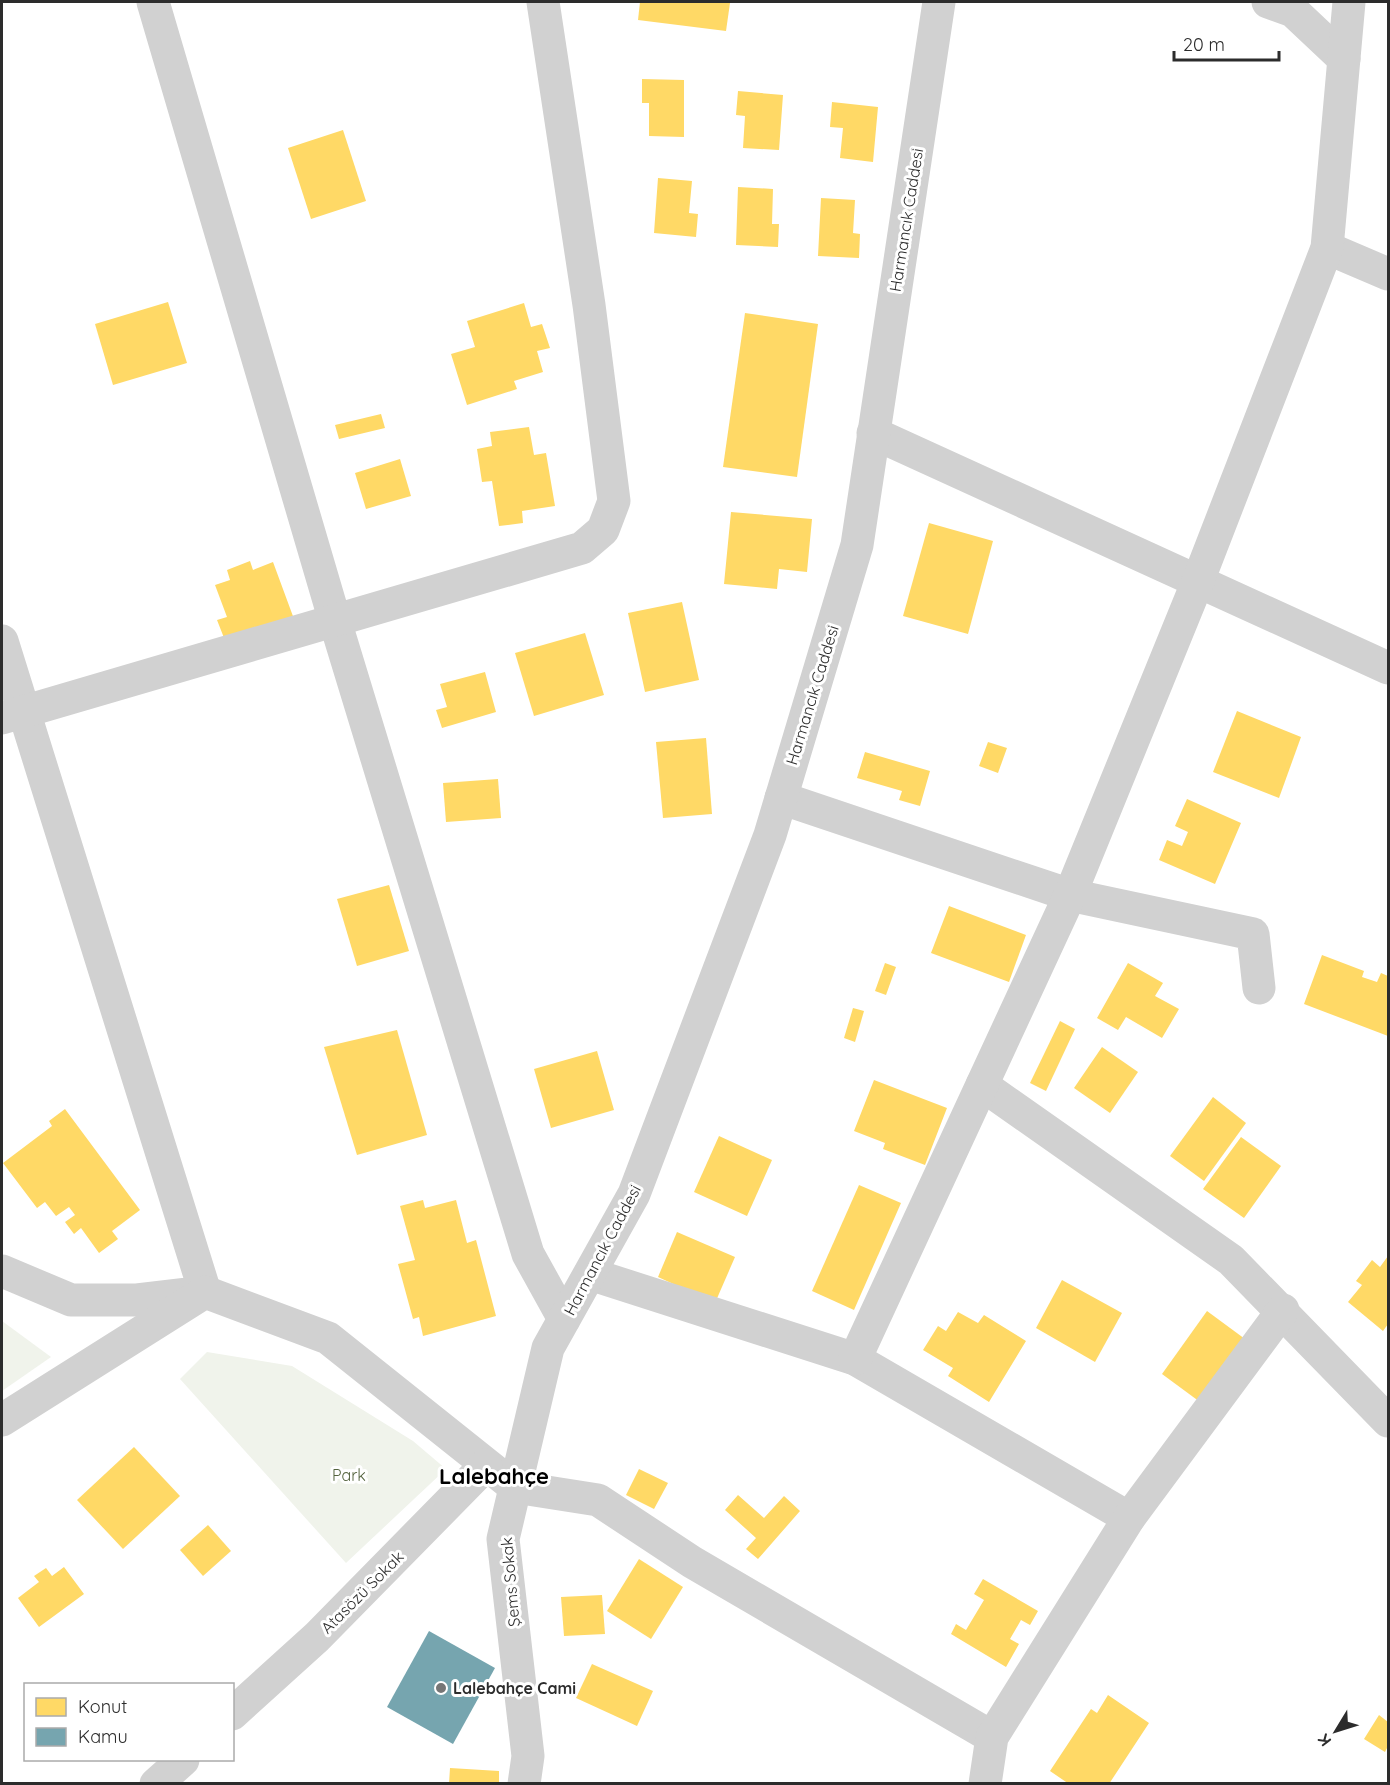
<svg xmlns="http://www.w3.org/2000/svg" width="1390" height="1785" font-family="Quicksand,sans-serif">
	<style>
		.green { fill: #f0f3eb }
		.homes { fill: #ffd966 }
		.public { fill: #76a5af }
		.lines { fill: none; stroke-linecap: round; stroke-linejoin: round }
		.minor { stroke: #d1d1d1; stroke-width: 33 }
		.tertiary { stroke: #d1d1d1; stroke-width: 33 }
		.poi-dot { fill: #767676; stroke: #fff; stroke-width: 2 }
		.labels { text-anchor: middle; stroke-width: 6; stroke-linejoin: round; paint-order: stroke }
		.street-label { font-size: 16px; fill: #2c2c2c; stroke: #fff }
		.park-label { font-size: 16px; fill: #54633e; stroke: #fff }
		.poi-label { font-size: 16px; font-weight: bold; fill: #2c2c2c; stroke: #fff; text-anchor: start }
		.district-label { font-size: 22px; font-weight: bold; fill: #000; stroke: #fff }
	</style>
	<rect width="100%" height="100%" fill="#fff"/>
	<g class="green">
		<polygon points="2,1321 51,1357 2,1391"/>
		<polygon points="207,1352 292,1366 413,1441 446,1469 346,1563 180,1379"/>
	</g>
	<g class="homes">
		<polygon points="640,2 730,3 726,31 638,20"/>
		<polygon points="642,79 684,80 684,137 649,136 649,103 642,103"/>
		<polygon points="738,91 783,95 779,150 743,148 745,116 736,115"/>
		<polygon points="832,102 878,107 873,162 840,158 843,128 830,127"/>
		<polygon points="343,130 366,201 311,219 288,148"/>
		<polygon points="658,178 692,181 689,213 698,214 696,237 654,233"/>
		<polygon points="738,187 773,189 772,224 779,224 778,247 736,245"/>
		<polygon points="821,198 855,200 853,233 860,234 859,258 818,256"/>
		<polygon points="168,302 187,363 113,385 95,324"/>
		<polygon points="524,303 531,327 542,324 550,348 537,351 543,372 514,381 517,389 467,405 451,354 475,347 467,321"/>
		<polygon points="745,313 818,324 797,477 723,467"/>
		<polygon points="381,414 385,428 339,439 335,425"/>
		<polygon points="529,427 534,455 546,453 555,506 522,511 523,523 499,526 492,481 482,482 477,449 492,446 490,432"/>
		<polygon points="400,459 411,496 366,509 355,473"/>
		<polygon points="731,512 812,519 807,572 779,569 777,589 724,584"/>
		<polygon points="929,523 993,541 968,634 903,616"/>
		<polygon points="250,561 253,570 273,562 294,619 226,643 217,620 227,617 215,585 230,580 227,570"/>
		<polygon points="682,602 699,680 645,692 628,613"/>
		<polygon points="585,633 604,695 534,716 515,653"/>
		<polygon points="485,672 496,712 442,728 436,710 447,707 440,684"/>
		<polygon points="1237,711 1301,737 1279,798 1213,772"/>
		<polygon points="706,738 712,814 663,818 656,742"/>
		<polygon points="988,742 1007,748 998,773 979,766"/>
		<polygon points="865,752 930,771 920,806 899,800 902,791 857,778"/>
		<polygon points="498,779 501,818 446,822 443,783"/>
		<polygon points="1187,799 1241,823 1215,884 1159,860 1167,840 1182,846 1188,832 1175,826"/>
		<polygon points="389,885 409,951 357,966 337,899"/>
		<polygon points="949,906 1026,935 1009,982 931,953"/>
		<polygon points="1322,955 1364,971 1362,977 1377,982 1381,973 1388,976 1388,1036 1304,1004"/>
		<polygon points="885,963 896,967 886,995 875,991"/>
		<polygon points="1128,963 1163,983 1155,996 1179,1009 1162,1038 1126,1017 1118,1030 1097,1018"/>
		<polygon points="853,1008 864,1011 855,1042 844,1038"/>
		<polygon points="1060,1021 1075,1029 1046,1091 1030,1083"/>
		<polygon points="397,1030 427,1135 357,1155 324,1047"/>
		<polygon points="1102,1047 1138,1072 1110,1113 1074,1088"/>
		<polygon points="597,1051 614,1110 551,1128 534,1069"/>
		<polygon points="874,1080 947,1108 925,1165 883,1149 885,1143 854,1131"/>
		<polygon points="1213,1097 1246,1123 1204,1181 1170,1156"/>
		<polygon points="65,1109 140,1210 112,1231 118,1239 99,1253 81,1228 74,1234 65,1222 75,1215 69,1207 56,1216 45,1202 37,1208 3,1163 52,1126 49,1121"/>
		<polygon points="719,1136 772,1160 747,1216 694,1192"/>
		<polygon points="1241,1137 1281,1166 1244,1218 1203,1189"/>
		<polygon points="859,1185 901,1203 854,1310 812,1291"/>
		<polygon points="423,1200 425,1208 456,1200 467,1243 476,1240 496,1316 423,1336 419,1317 413,1319 398,1264 415,1260 400,1206"/>
		<polygon points="677,1232 735,1257 715,1303 658,1277"/>
		<polygon points="1388,1256 1388,1324 1383,1331 1348,1302 1362,1285 1356,1281 1372,1260 1380,1267"/>
		<polygon points="1062,1280 1122,1313 1095,1362 1036,1328"/>
		<polygon points="1207,1311 1245,1339 1200,1402 1162,1374"/>
		<polygon points="958,1312 978,1323 984,1315 1026,1341 989,1402 948,1376 953,1368 923,1350 938,1326 946,1331"/>
		<polygon points="134,1447 180,1496 123,1549 77,1500"/>
		<polygon points="639,1469 668,1483 654,1509 626,1495"/>
		<polygon points="738,1495 764,1518 784,1496 800,1511 758,1559 746,1549 756,1538 725,1510"/>
		<polygon points="208,1525 231,1551 203,1576 180,1550"/>
		<polygon points="639,1559 683,1587 651,1639 607,1611"/>
		<polygon points="64,1567 84,1594 39,1627 18,1598 39,1582 34,1576 46,1568 52,1576"/>
		<polygon points="983,1579 1038,1611 1030,1625 1021,1620 1010,1639 1019,1644 1006,1667 951,1634 956,1624 966,1630 984,1600 974,1594"/>
		<polygon points="602,1595 605,1634 564,1636 561,1597"/>
		<polygon points="592,1664 653,1691 637,1726 576,1698"/>
		<polygon points="1108,1695 1149,1723 1109,1784 1069,1784 1050,1771 1091,1709 1097,1713"/>
		<polygon points="1379,1715 1388,1722 1388,1746 1385,1752 1364,1739"/>
		<polygon points="450,1768 499,1771 499,1784 449,1784"/>
	</g>
	<polygon class="public" points="429,1631 495,1668 453,1744 387,1707"/>
	<g class="lines">
		<g class="minor">
			<polyline points="153,2 335,621 528,1254 564,1319"/>
			<polyline points="1268,2 1293,11 1344,59"/>
			<polyline points="1327,248 1388,274"/>
			<polyline points="873,433 1388,668"/>
			<polyline points="2,641 205,1292 137,1300 71,1300 2,1271"/>
			<polyline points="2,718 582,548 603,530 614,501 589,305 543,2"/>
			<polyline points="781,798 1070,895 1253,934 1259,988"/>
			<polyline points="982,1085 1231,1260 1388,1421"/>
			<polyline points="590,1274 855,1359 1129,1518"/>
			<polyline points="855,1359 1070,895 1198,581 1327,248 1349,2"/>
			<polyline points="2,1420 205,1292 328,1338 515,1487 598,1500 692,1562 992,1737"/>
			<polyline points="232,1714 317,1637 486,1465"/>
			<polyline points="156,1784 183,1760"/>
			<polyline points="985,1784 992,1737 1129,1518 1283,1310"/>
		</g>
		<polyline class="tertiary" points="524,1784 528,1756 503,1539 548,1348 634,1194 770,835 857,545 939,2"/>
	</g>
	<circle class="poi-dot" cx="441" cy="1688" r="6"/>
	<g class="labels">
		<g class="street-label">
			<text transform="translate(906 220) rotate(-81)" y="6">Harmancık Caddesi</text>
			<text transform="translate(812 695) rotate(-73)" y="6">Harmancık Caddesi</text>
			<text transform="translate(602 1250) rotate(-62)" y="6">Harmancık Caddesi</text>
			<text transform="translate(510 1582) rotate(-95)" y="6">Şems Sokak</text>
			<text transform="translate(362 1592) rotate(-45)" y="6">Atasözü Sokak</text>
		</g>
		<g class="park-label">
			<text x="349" y="1481">Park</text>
		</g>
		<g class="poi-label">
			<text x="453" y="1694">Lalebahçe Cami</text>
		</g>
		<g class="district-label">
			<text x="494" y="1484">Lalebahçe</text>
		</g>
	</g>
	<rect width="1390" height="1785" fill="none" stroke="#2c2c2c" stroke-width="6"/>
	<rect x="24" y="1683" width="210" height="78" fill="#ffffff" stroke="#ababab" stroke-width="1.5"/>
	<rect x="36" y="1698" width="30" height="18" fill="#ffd966" stroke="#ababab" stroke-width="1.5"/>
	<text x="78" y="1713" font-size="18" fill="#2c2c2c">Konut</text>
	<rect x="36" y="1728" width="30" height="18" fill="#76a5af" stroke="#ababab" stroke-width="1.5"/>
	<text x="78" y="1743" font-size="18" fill="#2c2c2c">Kamu</text>
	<g transform="translate(1336 1731) rotate(232)" stroke="#ffffff" stroke-width="4.5" paint-order="stroke">
	<path d="M0-4.5L10 22L0 15L-10 22Z" fill="#2c2c2c"/>
	<text y="-9" font-size="16" font-weight="bold" text-anchor="middle" fill="#2c2c2c">K</text>
	</g>
	<path d="M1174 51v9h105v-9" fill="none" stroke="#2c2c2c" stroke-width="3"/>
	<text x="1183" y="51" font-size="18" fill="#2c2c2c" stroke="#ffffff" stroke-width="4.5" paint-order="stroke">20 m</text>
</svg>
